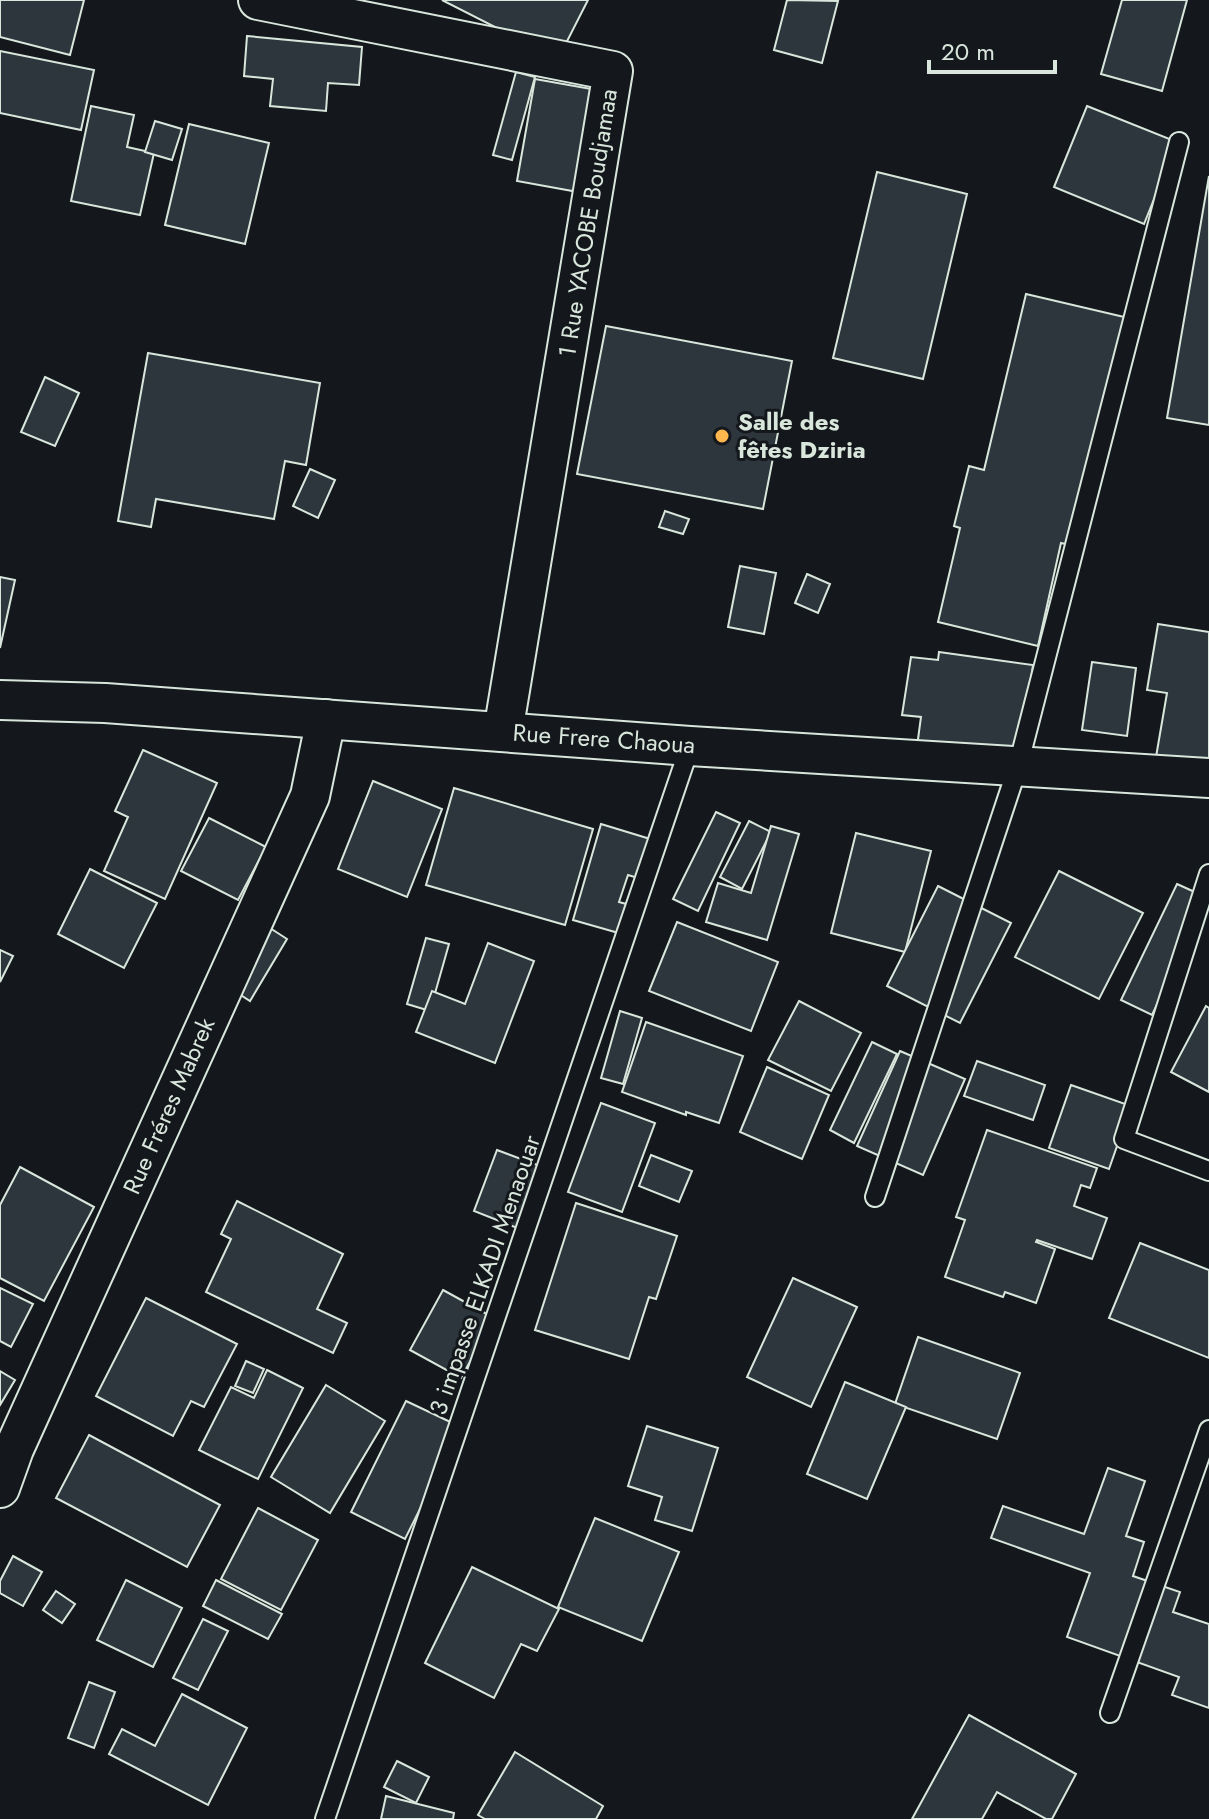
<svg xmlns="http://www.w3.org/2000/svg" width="1209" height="1819" font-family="Jost,sans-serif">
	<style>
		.building { fill: #2c363c; stroke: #d8e6dc; stroke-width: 2 }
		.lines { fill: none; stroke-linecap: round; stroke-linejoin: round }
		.lane-casing { stroke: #d8e6dc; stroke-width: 22 }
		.street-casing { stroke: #d8e6dc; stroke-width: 42 }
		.lane { stroke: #14181c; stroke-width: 18 }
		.street { stroke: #14181c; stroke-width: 38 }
		.poi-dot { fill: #ffb74d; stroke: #14181c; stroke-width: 3 }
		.labels { text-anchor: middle; stroke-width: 6; stroke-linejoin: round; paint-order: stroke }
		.street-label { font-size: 24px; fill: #d8e6dc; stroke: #14181c }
		.poi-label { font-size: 24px; font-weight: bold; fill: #d8e6dc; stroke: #14181c; text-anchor: start }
	</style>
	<rect width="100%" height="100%" fill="#14181c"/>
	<g class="building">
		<polygon points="0,0 84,0 70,55 0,37"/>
		<polygon points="442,0 588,0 558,59"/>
		<polygon points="787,0 838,1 822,63 774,50"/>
		<polygon points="1122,0 1187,0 1162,91 1101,74"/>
		<polygon points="247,36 362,47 359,85 328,83 326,111 270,106 273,79 244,76"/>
		<polygon points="0,51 94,70 81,130 0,113"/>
		<polygon points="516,72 535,77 512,160 493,155"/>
		<polygon points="535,79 597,90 578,192 517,181"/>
		<polygon points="91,106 134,115 127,147 154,153 140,215 71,201"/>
		<polygon points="1087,106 1177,142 1144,224 1054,187"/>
		<polygon points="155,121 182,129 172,160 145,152"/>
		<polygon points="189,124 269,143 245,244 165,225"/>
		<polygon points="877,172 967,194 923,379 833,358"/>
		<polygon points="1209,176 1209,425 1167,418"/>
		<polygon points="1026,294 1137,320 1083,548 1061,543 1038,646 938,622 960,528 954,526 969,466 984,470"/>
		<polygon points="606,326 792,361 763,509 577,474"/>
		<polygon points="148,353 320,383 306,465 285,461 274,519 156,499 151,527 118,521"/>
		<polygon points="45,377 79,393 55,446 21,432"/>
		<polygon points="310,469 335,480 318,518 293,506"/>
		<polygon points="665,511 689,519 683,534 659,527"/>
		<polygon points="740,566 776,573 764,634 728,627"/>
		<polygon points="807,574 830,584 818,613 795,603"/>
		<polygon points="0,577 15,580 0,648"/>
		<polygon points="1158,624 1209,632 1209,766 1156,757 1167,693 1147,690"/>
		<polygon points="939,652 1033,665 1019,768 916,754 921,717 902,715 911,657 938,660"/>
		<polygon points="1092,662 1136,668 1127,736 1082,730"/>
		<polygon points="143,750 217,783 165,899 104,871 128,817 115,811"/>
		<polygon points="373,781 442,809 407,897 338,869"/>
		<polygon points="454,788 593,829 565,925 426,885"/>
		<polygon points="716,812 740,823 698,911 673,899"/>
		<polygon points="209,818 266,847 238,900 181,871"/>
		<polygon points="749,821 771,832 742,889 720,877"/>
		<polygon points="601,824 660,842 648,881 628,875 619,902 630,905 622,934 573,920"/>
		<polygon points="771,826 799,834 767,940 706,922 718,883 751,893"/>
		<polygon points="856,833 931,851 905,952 831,933"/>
		<polygon points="90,869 157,903 124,968 58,934"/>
		<polygon points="1059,871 1143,913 1099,999 1015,957"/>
		<polygon points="1177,884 1208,898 1152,1015 1121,1000"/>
		<polygon points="938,886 1011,923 960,1023 887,986"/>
		<polygon points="677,922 778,962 751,1031 649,991"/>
		<polygon points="270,928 287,939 250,1001 233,990"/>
		<polygon points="426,938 449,944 430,1011 407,1004"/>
		<polygon points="488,943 534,961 495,1063 416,1032 432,991 465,1004"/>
		<polygon points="0,950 13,956 0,982"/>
		<polygon points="799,1001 861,1033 831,1091 768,1060"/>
		<polygon points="1206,1006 1209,1008 1209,1092 1171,1072"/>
		<polygon points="620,1011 642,1018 623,1084 601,1078"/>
		<polygon points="646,1022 743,1056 719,1123 686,1112 686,1115 622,1092"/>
		<polygon points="872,1042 897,1054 854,1143 830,1130"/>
		<polygon points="900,1051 965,1079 923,1175 857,1146"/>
		<polygon points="977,1061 1045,1085 1033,1120 964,1096"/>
		<polygon points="767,1067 829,1095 802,1159 740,1132"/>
		<polygon points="1071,1085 1131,1106 1109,1169 1049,1148"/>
		<polygon points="601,1103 655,1123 622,1212 568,1192"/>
		<polygon points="987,1130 1097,1168 1090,1188 1081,1185 1074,1206 1107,1218 1092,1259 1037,1240 1036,1242 1055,1249 1036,1303 1005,1292 1003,1297 945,1277 965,1220 956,1217"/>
		<polygon points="497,1150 548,1169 525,1231 474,1211"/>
		<polygon points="651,1155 692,1171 679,1202 639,1186"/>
		<polygon points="20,1167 94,1207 44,1301 0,1278 0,1205"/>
		<polygon points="237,1201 343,1254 317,1309 347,1323 333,1353 206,1292 231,1239 221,1234"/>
		<polygon points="576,1203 677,1236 656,1299 649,1297 629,1359 535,1330"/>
		<polygon points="1140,1243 1209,1270 1209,1358 1109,1318"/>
		<polygon points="793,1278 857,1307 811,1407 747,1377"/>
		<polygon points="0,1288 33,1304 11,1347 0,1341"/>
		<polygon points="443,1290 494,1318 461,1378 410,1350"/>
		<polygon points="146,1298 237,1344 204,1407 191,1401 173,1436 96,1396"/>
		<polygon points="918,1337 1020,1373 997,1439 895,1404"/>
		<polygon points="246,1361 264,1369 253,1393 235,1386"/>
		<polygon points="267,1370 303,1388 258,1479 199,1450 231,1387 254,1398"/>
		<polygon points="0,1371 15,1380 0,1405"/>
		<polygon points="845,1382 906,1407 867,1499 807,1474"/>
		<polygon points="326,1385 385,1421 330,1513 271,1477"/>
		<polygon points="406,1401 461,1427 405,1539 351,1512"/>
		<polygon points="647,1426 718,1448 692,1531 655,1520 662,1497 628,1486"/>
		<polygon points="89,1435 220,1505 187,1567 56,1498"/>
		<polygon points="1108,1468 1145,1481 1126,1536 1144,1542 1133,1576 1180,1592 1173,1612 1209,1624 1209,1708 1172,1695 1179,1677 1067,1637 1090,1573 991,1538 1003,1506 1084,1534"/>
		<polygon points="258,1508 318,1540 281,1610 221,1579"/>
		<polygon points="595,1518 679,1552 642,1641 558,1607"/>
		<polygon points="13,1556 42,1572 23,1606 0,1593 0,1581"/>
		<polygon points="472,1567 559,1609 537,1651 521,1644 494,1698 425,1663"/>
		<polygon points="126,1580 182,1608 153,1667 97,1640"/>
		<polygon points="216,1580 282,1614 268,1639 203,1606"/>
		<polygon points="56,1591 75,1604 62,1623 43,1610"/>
		<polygon points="203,1619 228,1631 198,1690 173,1678"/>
		<polygon points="89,1682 115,1692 94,1748 68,1738"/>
		<polygon points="182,1694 247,1728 208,1805 109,1754 122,1729 155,1746"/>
		<polygon points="969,1715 1076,1774 1052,1819 1046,1819 997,1792 982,1819 912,1819"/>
		<polygon points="515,1752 603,1806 596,1819 485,1819 478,1815"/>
		<polygon points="397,1761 429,1777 416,1803 384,1787"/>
		<polygon points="386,1796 454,1813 453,1819 381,1819"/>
	</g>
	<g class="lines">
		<g class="lane-casing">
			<g id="lane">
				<polyline points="1209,874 1124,1139 1209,1171"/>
				<polyline points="875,1197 1018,766 1179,142"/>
				<polyline points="1110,1713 1209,1430"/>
				<polyline points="325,1819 690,746"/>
			</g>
		</g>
		<g class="street-casing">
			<g id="street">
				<polyline points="258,0 613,71 503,732"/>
				<polyline points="0,700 105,703 690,746 1209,778"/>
				<polyline points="0,1488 14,1449 310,796 326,719"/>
			</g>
		</g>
		<use href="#lane" class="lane"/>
		<use href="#street" class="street"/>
	</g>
	<circle class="poi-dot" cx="722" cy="436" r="8"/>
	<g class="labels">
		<g class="street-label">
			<text transform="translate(588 223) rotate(-81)" y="8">1 Rue YACOBE Boudjamaa</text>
			<text transform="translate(604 739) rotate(4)" y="8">Rue Frere Chaoua</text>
			<text transform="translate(169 1106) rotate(-66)" y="8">Rue Fréres Mabrek</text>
			<text transform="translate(485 1275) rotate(-71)" y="8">3 impasse ELKADI Menaouar</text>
		</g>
		<g class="poi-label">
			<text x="738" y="430">Salle des<tspan x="738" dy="28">fêtes Dziria</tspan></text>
		</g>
	</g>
	<path d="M929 60v12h126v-12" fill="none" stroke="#d8e6dc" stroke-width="4"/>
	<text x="941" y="60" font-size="24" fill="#d8e6dc" stroke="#14181c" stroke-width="6" paint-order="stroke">20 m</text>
</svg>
